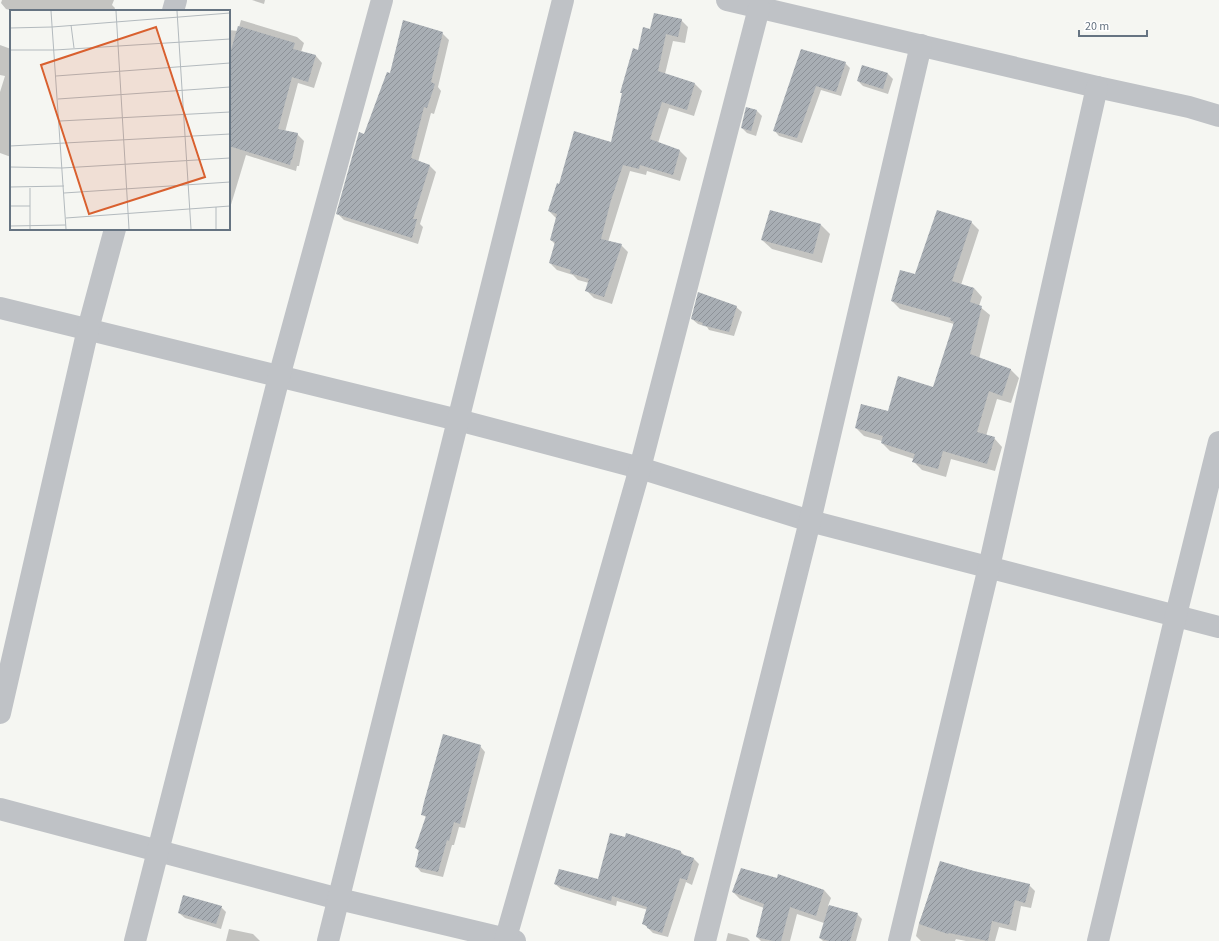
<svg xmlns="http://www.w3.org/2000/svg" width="1219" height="941" font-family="'Source Sans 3',sans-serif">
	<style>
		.shadow { fill: #0003 }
		.building { fill: url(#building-hatch) }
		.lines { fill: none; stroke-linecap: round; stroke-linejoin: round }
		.minor { stroke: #bfc2c6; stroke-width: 22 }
		.inset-road { fill: none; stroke: #b3babe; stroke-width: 1 }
		.view { fill: #d9602f; fill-opacity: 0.15; stroke: #d9602f; stroke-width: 2 }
		.inset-edge { fill: none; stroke: #667482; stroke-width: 2 }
	</style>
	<defs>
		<pattern id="building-hatch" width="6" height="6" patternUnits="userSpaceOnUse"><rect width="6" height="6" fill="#a8aeb4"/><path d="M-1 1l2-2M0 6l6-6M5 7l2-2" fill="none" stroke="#8d9298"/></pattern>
	</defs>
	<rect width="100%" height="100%" fill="#f5f6f2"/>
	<g class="shadow">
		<polygon points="2,0 114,0 112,5 115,8 114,11 13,11 6,9 1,3"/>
		<polygon points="252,0 265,0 264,4"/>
		<polygon points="241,20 297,37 304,43 301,52 316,56 322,63 314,88 298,83 285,132 297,134 304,141 299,166 297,166 296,171 246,155 230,208 229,208 229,30 238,31"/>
		<polygon points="681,20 688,27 685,43 673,41 665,74 695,84 702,91 694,116 669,108 658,143 680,151 687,158 680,181 647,171 646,175 630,171 608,242 621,245 628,252 612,304 594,298 587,291 589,283 578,280 573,275 557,270 550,263 556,245 551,240 556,218 549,211 559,185 612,143 639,51 651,30"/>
		<polygon points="442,33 449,40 438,87 441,91 434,114 431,113 418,162 430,166 436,172 420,224 423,227 418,244 344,220 338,214 364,135 390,74"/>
		<polygon points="0,45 11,49 11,157 0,153 0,92 5,76 0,75"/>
		<polygon points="801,51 845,63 850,68 841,96 821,90 802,143 779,136 774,130"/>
		<polygon points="888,74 893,79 888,94 863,86 858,81"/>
		<polygon points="747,108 757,111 762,116 756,136 747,133 742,128"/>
		<polygon points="971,222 979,230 961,285 974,288 982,297 979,306 990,315 979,359 1011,370 1019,378 1011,403 997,399 986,436 994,438 1002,447 995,471 951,459 946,477 922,470 914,462 914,459 890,451 882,443 882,441 864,436 856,428 933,389 954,324 900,309 892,301 915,275"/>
		<polygon points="821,225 830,234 822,263 772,249 762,240"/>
		<polygon points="736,307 742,312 734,336 709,330 707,327 698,324 692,319"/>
		<polygon points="480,746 485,752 465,828 459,827 454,845 452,845 443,877 421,872 416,866 419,851 416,848 427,818 422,814"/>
		<polygon points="681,852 685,856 694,859 699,864 692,885 686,882 668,937 653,933 644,924 648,910 617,901 616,906 561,889 555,884 599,880"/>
		<polygon points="941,862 974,872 1029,885 1035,891 1031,908 1021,906 1016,931 999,927 995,941 966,941 956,939 955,941 921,941 916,936 919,923"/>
		<polygon points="779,875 824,890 831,898 828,906 857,914 862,919 856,941 823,941 820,938 824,923 797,914 790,941 761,941 757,937 764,908 740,899 733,892 777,879"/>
		<polygon points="221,907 226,912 221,929 185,918 179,913"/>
		<polygon points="229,929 253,934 260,941 226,941"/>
		<polygon points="728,933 747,938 750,941 726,941"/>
	</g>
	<g class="building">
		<polygon points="654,13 682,19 678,37 666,34 658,71 695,83 687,110 662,102 650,139 680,150 673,175 640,165 639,169 623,165 611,200 601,239 622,244 604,297 585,291 589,279 570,273 571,270 549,263 555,242 550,240 557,214 548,211 557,183 559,184 574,131 611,142 622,93 620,93 633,48 638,50 643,27 650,29"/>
		<polygon points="403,20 443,32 431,82 435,84 427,108 424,107 411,158 430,165 413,219 417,219 412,238 336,214 359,132 364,134 387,72 390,73"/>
		<polygon points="238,26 295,43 293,49 316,55 308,82 292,77 278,129 298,133 292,160 291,160 290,165 229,146 229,57"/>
		<polygon points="801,49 846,62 836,92 816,86 797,138 773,131"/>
		<polygon points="862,65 888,73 883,89 857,81"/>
		<polygon points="746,107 757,110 751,131 741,128"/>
		<polygon points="770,210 821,224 813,254 761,240"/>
		<polygon points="937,210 972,221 952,281 974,288 970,302 982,306 970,354 1011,369 1002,396 989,391 977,432 995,437 987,464 943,451 938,469 912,462 915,454 881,443 883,436 855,428 861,404 888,411 898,376 933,387 954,322 950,320 951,318 891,301 900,270 915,274"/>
		<polygon points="698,292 737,306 729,332 702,325 703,323 691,319"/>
		<polygon points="443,734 481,745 460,824 454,822 449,841 447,840 438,872 415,867 419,850 415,848 426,816 421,815 424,802"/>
		<polygon points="610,833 625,837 626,833 681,851 681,854 694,858 687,880 680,878 662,933 647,928 647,926 642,924 647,907 612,896 611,901 554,884 559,869 598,879"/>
		<polygon points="940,861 974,871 1030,884 1025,903 1015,900 1009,925 992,921 988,941 949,933 948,934 919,924"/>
		<polygon points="741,868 777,878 778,874 824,890 816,916 790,907 781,941 773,941 756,937 764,904 732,892"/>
		<polygon points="183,895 222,906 216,924 178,913"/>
		<polygon points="829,905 858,913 850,941 829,941 819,938"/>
	</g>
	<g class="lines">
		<g class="minor">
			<polyline points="727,0 1097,87 1189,107 1219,116"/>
			<polyline points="173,11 176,0"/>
			<polyline points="0,308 458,420 640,468 810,521 1219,627"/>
			<polyline points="0,713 88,329 115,229"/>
			<polyline points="0,809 339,899 515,941"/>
			<polyline points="135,941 279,377 382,0"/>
			<polyline points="328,941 563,0"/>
			<polyline points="505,941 640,468 759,8"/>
			<polyline points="705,941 810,521 921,45"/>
			<polyline points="899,941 989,567 1097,87"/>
			<polyline points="1098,941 1176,615 1219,442"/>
		</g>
	</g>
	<g transform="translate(10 10)">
		<rect width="220" height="220" fill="#f5f6f2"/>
		<path class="inset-road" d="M 41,1 L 56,219M 106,1 L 119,219M 167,1 L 181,219M 61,15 L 64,38M 0,18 L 42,17 L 220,3M 0,40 L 45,40 L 220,29M 46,66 L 220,53M 48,89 L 220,77M 50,111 L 220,102M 0,136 L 220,124M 0,157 L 52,158 L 220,148M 0,177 L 54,176M 20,178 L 20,219M 54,183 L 220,172M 0,196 L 20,196M 206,197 L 206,219M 56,208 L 220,196M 0,216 L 56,215"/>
		<path class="view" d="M 146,17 L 195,167 L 79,204 L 31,55 Z"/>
		<rect width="220" height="220" class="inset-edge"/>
	</g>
	<path d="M1079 30v6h68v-6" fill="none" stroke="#667482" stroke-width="2"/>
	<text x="1085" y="30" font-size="12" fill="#667482" stroke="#ffffff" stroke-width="3" paint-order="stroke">20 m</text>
</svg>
